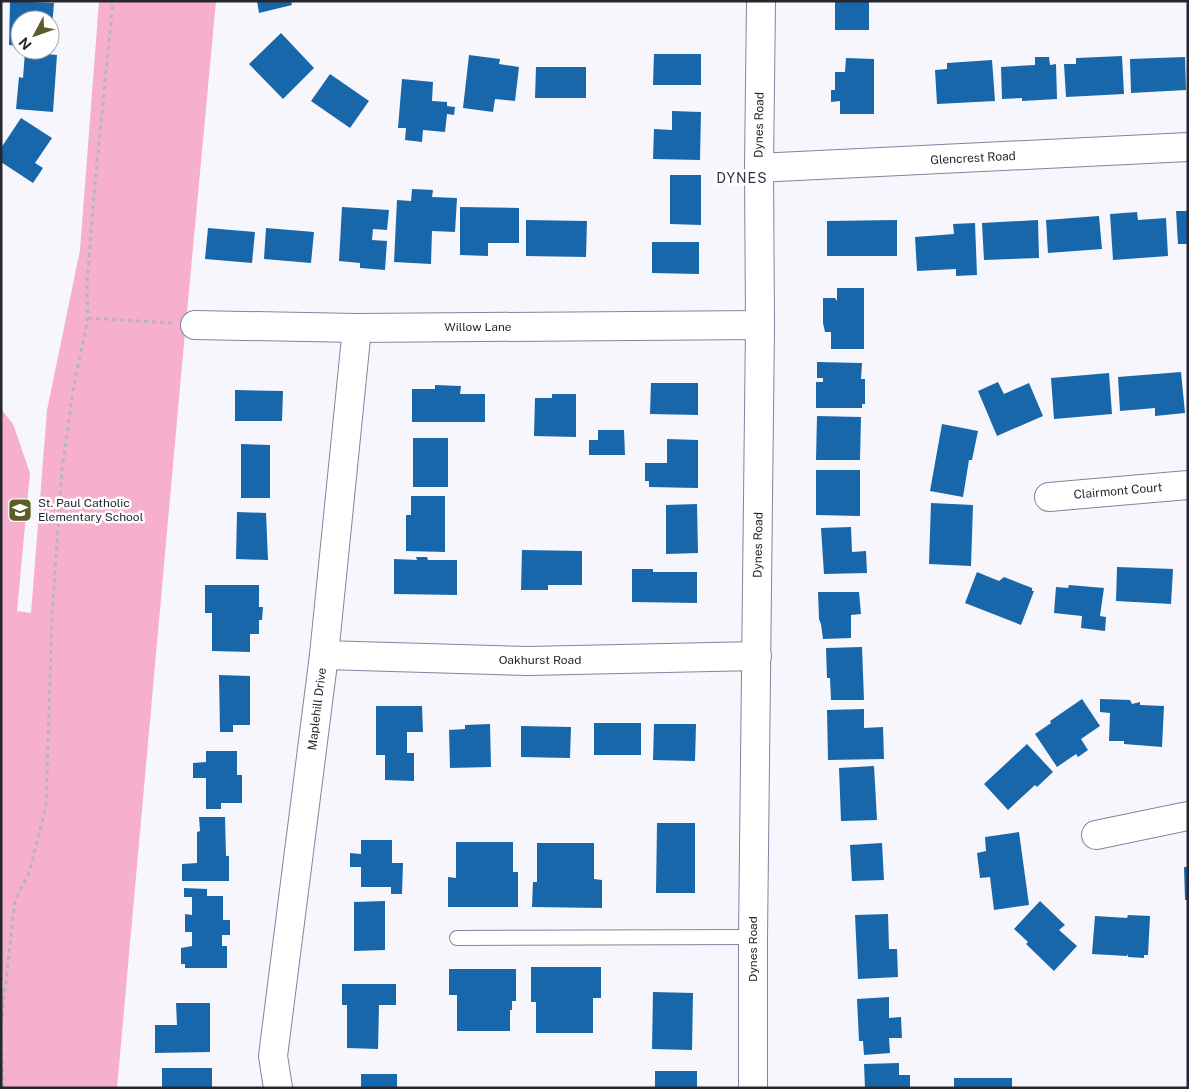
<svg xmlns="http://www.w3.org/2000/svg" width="1189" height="1089" font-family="'Public Sans',sans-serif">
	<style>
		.green { fill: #f6b0cb }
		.building { fill: #1867aa }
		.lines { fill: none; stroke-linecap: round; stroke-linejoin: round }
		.lane-casing { stroke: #83849d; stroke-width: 16 }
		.street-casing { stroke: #83849d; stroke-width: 30 }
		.path { stroke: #b5b5bd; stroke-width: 3; stroke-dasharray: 4 4; stroke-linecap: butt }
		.lane { stroke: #fff; stroke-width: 14 }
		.street { stroke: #fff; stroke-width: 28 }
		.labels { text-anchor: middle; stroke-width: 5; stroke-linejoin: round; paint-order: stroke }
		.street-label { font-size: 12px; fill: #262631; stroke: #fff }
		.poi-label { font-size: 12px; fill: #262631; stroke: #fff; text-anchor: start }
		.neighbourhood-label { font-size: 14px; letter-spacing: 1px; fill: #323247; stroke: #fff }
	</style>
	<rect width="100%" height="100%" fill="#f6f6fc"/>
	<polygon class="green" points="99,1 216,1 180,387 117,1088 1,1088 1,1006 3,981 1,980 1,409 13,424 30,473 17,611 31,613 47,410 80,250"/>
	<g class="building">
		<polygon points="10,1 54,3 51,40 50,40 50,20 20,20 20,46 9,45"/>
		<polygon points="257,1 291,1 292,5 259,13"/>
		<rect x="835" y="1" width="34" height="29"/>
		<polygon points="281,33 314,68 283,99 249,64"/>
		<polygon points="25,52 57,55 53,112 16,109 19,77 23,78"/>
		<polygon points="654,54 701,54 701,85 653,85"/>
		<polygon points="469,55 500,59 499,64 519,67 515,101 495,99 493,112 463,108"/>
		<polygon points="1122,56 1124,94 1066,97 1064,64 1076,64 1076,58"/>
		<polygon points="1035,57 1049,57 1050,65 1056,64 1057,99 1022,101 1022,98 1002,99 1001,67 1035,65"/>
		<polygon points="1185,57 1186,90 1131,93 1130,59"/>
		<polygon points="846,58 874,59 874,114 840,114 840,101 831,102 831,90 835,90 835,72 845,72"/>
		<polygon points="992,60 995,101 937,104 935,70 947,69 947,63"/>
		<polygon points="536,67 586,67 586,98 535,98"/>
		<polygon points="330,74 369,101 350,128 311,101"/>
		<polygon points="402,79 433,82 432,101 447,102 447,106 455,107 454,115 447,114 445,132 423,130 422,142 405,140 406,128 398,128"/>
		<polygon points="672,111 701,112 700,160 653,159 654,129 672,130"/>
		<polygon points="21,118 52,138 35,163 43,168 33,183 1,162 1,148"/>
		<polygon points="670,175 701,175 701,225 670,224"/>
		<polygon points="412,189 433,190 432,197 457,198 455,232 432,231 431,264 394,262 397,200 411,201"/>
		<polygon points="342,207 389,210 387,230 373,229 372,240 387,241 385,270 360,268 360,263 339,261"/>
		<polygon points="460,207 519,208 519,243 488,243 488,256 460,255"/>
		<polygon points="1176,211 1188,211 1188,244 1178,244"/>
		<polygon points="1137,212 1138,220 1166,218 1168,256 1113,260 1110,214"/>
		<polygon points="1099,216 1102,249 1048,253 1046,220"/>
		<polygon points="526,220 587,221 586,257 526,256"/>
		<polygon points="897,220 897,256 827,256 827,221"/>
		<polygon points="1038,220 1039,258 984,260 982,223"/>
		<polygon points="975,223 977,275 956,276 956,269 917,271 915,237 954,234 953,224"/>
		<polygon points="208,228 255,232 252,263 205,259"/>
		<polygon points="266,228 314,232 311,263 264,259"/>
		<polygon points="652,242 699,242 699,274 652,273"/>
		<polygon points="837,288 864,288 864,349 831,349 831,332 825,332 823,323 823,298 835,298 837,301"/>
		<polygon points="817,362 862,363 861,379 865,379 865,404 862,404 862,408 816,408 816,382 823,382 823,378 817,378"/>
		<polygon points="1181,372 1185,413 1155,416 1155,408 1120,411 1118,377"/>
		<polygon points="1109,373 1112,414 1054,419 1051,378"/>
		<polygon points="998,382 1004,394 1029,383 1043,416 997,436 978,391"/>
		<polygon points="651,383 698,383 698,415 650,414"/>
		<polygon points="435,385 461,386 460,394 485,394 485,422 412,422 412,389 435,389"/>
		<polygon points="235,390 283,391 282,421 235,421"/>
		<polygon points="552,394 576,394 576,437 534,436 535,398 552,398"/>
		<polygon points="817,416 861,417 860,460 816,460"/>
		<polygon points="942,424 978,431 972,460 969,460 963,497 930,491"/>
		<polygon points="598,430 624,430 625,455 589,455 589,440 598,440"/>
		<rect x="413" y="438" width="35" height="49"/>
		<polygon points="667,439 698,440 698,488 649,487 649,481 645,481 645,463 667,463"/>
		<polygon points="241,444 270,445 270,498 241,498"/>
		<polygon points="816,470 860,470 860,516 816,515"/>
		<polygon points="411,496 445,496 445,552 406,551 406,515 411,515"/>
		<polygon points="931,503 973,505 971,566 929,564"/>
		<polygon points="697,504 698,553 666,554 666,505"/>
		<polygon points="237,512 266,513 268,560 236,559"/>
		<polygon points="851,527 852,552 866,551 867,573 824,574 821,528"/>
		<polygon points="522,550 582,551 582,585 548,585 548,590 521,590"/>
		<polygon points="416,557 427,557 428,560 457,560 457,595 394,594 394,559 417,560"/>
		<polygon points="1117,567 1173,569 1171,604 1116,601"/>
		<polygon points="632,569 653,569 653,572 697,572 697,603 632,602"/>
		<polygon points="977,572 999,581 1004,577 1032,588 1032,591 1034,591 1021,625 965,603"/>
		<polygon points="205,585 259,585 259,607 263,607 262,620 259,620 259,634 250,634 250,652 212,651 212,613 205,613"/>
		<polygon points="1069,585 1104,588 1100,616 1106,617 1105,631 1081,628 1082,616 1054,613 1056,587 1068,588"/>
		<polygon points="818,592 859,592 861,614 851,615 851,638 823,639 821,624 819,619"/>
		<polygon points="862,647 864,700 831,700 830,678 827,678 826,648"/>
		<polygon points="219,675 250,676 250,725 233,725 233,732 220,732"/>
		<polygon points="1082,699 1100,726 1081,739 1088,750 1078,757 1076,754 1057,767 1035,734 1051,723 1050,721"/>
		<polygon points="1100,699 1130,700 1132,704 1140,702 1140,705 1164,706 1162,747 1124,744 1124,741 1109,741 1110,713 1100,712"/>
		<polygon points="376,706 422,706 423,732 407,732 407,753 414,753 414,781 385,780 385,755 376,755"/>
		<polygon points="864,709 864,728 883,727 884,759 828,760 827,710"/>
		<rect x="594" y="723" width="47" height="32"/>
		<polygon points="490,724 491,767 450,768 449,730 465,729 465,725"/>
		<polygon points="654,724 696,724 695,761 653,760"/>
		<polygon points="521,726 571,727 570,758 521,757"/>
		<polygon points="1027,744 1053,772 1037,787 1035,785 1008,810 984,784"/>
		<polygon points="206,751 237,751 237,775 242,775 242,803 221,803 221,809 206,809 206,778 193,778 193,763 206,762"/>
		<polygon points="874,766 877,820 841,821 839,768"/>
		<polygon points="199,817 225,817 226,856 229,856 229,881 182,881 182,864 197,863 197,832 200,831"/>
		<polygon points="657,823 695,823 695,893 656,893"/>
		<polygon points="1019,832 1029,905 994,910 990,877 980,878 977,853 986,851 985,837"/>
		<polygon points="361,840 392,840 392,863 403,863 402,894 391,894 391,887 361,887 361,867 350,867 350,853 361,854"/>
		<polygon points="456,842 513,842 513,872 518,872 518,907 448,907 448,877 456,878"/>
		<polygon points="537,843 594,843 594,879 602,880 602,908 532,907 533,882 537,882"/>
		<polygon points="882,843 884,880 852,881 850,845"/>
		<polygon points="1184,867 1188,867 1188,900 1185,900"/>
		<polygon points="184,888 207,889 207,896 223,896 223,920 230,920 230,935 222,935 222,946 227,946 227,968 185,968 185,964 181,964 181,948 192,946 192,932 185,932 185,914 192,915 192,897 184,897"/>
		<polygon points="385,901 385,950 354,951 354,902"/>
		<polygon points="1040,901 1065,925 1059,930 1077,946 1054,971 1026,944 1028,942 1014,929"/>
		<polygon points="888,914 889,949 897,949 898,977 858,979 855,915"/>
		<polygon points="1128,915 1150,916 1148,955 1144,955 1144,958 1128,957 1128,954 1127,956 1092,954 1095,916 1127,918"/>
		<polygon points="531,967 601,967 601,998 593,998 593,1033 536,1033 536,1002 531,1002"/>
		<polygon points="449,969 516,969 516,1001 512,1001 512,1010 510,1010 510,1031 457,1031 457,995 449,995"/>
		<polygon points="342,984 396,984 396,1005 379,1005 378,1049 347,1048 347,1005 342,1005"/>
		<polygon points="653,992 693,993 692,1050 652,1049"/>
		<polygon points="889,997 889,1018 901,1017 902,1038 889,1038 890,1053 864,1055 863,1041 859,1041 857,999"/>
		<polygon points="176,1003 210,1003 210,1052 155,1053 155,1025 177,1025"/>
		<polygon points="899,1063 899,1075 910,1075 910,1088 865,1088 864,1064"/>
		<rect x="162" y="1068" width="50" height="20"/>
		<rect x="655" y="1071" width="42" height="17"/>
		<rect x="361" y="1074" width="36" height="14"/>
		<rect x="954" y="1078" width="58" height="10"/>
	</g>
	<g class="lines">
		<g class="lane-casing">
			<polyline id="lane" points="457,938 753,937"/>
		</g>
		<g class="street-casing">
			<g id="street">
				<polyline points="759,168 1188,147"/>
				<polyline points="195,325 357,328 760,325"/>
				<polyline points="1049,497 1188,485"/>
				<polyline points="324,655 529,661 757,656"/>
				<polyline points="1096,835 1188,816"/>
				<polyline points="278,1088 273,1056 324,655 357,328"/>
				<polyline points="753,1088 753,937 760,325 759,168 761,1"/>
			</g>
		</g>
		<g class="path">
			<polyline points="88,318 172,323"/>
			<polyline points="3,1088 1,1027 15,900 29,873 46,806 52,616 62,470 73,390 88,318 87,284 94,194 113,1"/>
		</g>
		<use href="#lane" class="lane"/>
		<use href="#street" class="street"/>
	</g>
	<defs>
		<g id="school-square" transform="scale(1.25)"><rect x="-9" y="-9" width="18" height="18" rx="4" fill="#5b5c29" stroke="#fff"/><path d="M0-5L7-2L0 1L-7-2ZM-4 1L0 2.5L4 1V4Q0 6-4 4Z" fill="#fff"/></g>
	</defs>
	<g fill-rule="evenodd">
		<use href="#school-square" x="20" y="510"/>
	</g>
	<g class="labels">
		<g class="street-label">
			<text transform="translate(759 125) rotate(-89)" y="4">Dynes Road</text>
			<text transform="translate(973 158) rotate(-3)" y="4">Glencrest Road</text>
			<text x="478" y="331">Willow Lane</text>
			<text transform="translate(1118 491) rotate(-5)" y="4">Clairmont Court</text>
			<text transform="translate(758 545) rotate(-89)" y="4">Dynes Road</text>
			<text x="540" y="664">Oakhurst Road</text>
			<text transform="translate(317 709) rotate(-83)" y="4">Maplehill Drive</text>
			<text transform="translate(753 949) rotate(-90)" y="4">Dynes Road</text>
		</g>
		<g class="poi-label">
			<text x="38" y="507">St. Paul Catholic<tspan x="38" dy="14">Elementary School</tspan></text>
		</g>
		<g class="neighbourhood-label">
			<text x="742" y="183">DYNES</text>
		</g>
	</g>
	<rect width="1189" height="1089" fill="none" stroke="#262631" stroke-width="5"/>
	<g transform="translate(35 35) rotate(229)"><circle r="24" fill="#ffffff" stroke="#a8a8ad"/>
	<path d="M0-4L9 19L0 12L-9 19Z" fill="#5b5c29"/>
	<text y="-8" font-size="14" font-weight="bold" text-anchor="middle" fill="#262631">N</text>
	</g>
</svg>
